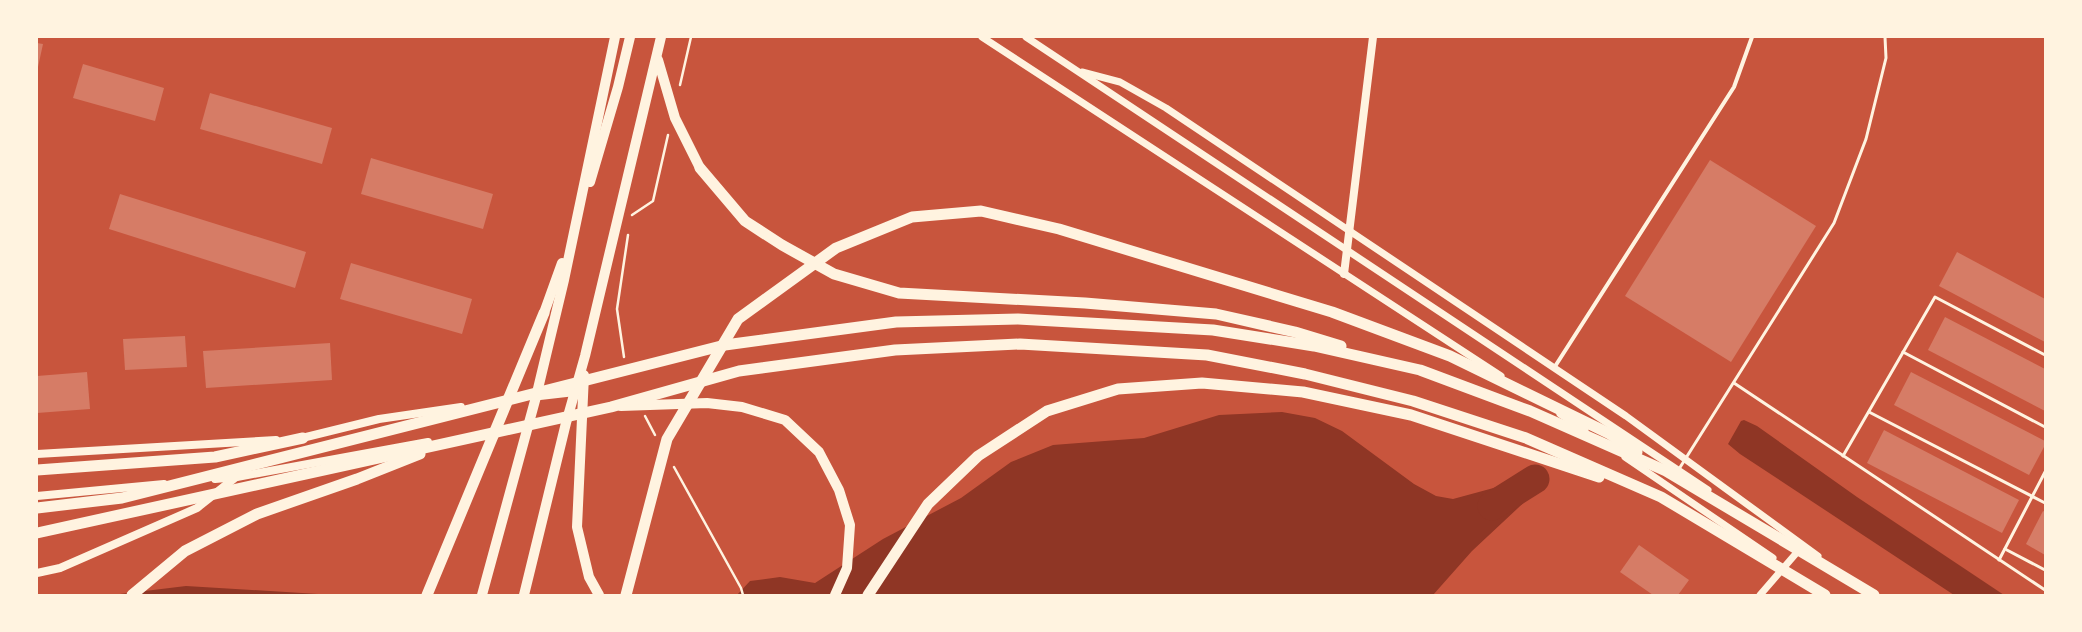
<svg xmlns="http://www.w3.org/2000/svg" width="2082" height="632" font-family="'Roboto Condensed',sans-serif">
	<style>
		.water { fill: #8f3625 }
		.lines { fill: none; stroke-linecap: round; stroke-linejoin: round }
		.river { stroke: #8f3625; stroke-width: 29 }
		.building { fill: #d67c66 }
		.path { stroke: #fff3e0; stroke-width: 2.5 }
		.service { stroke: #fff3e0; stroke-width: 3 }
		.minor { stroke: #fff3e0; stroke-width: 4 }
		.tertiary { stroke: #fff3e0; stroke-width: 7 }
		.secondary { stroke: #fff3e0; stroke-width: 8 }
		.primary { stroke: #fff3e0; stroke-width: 10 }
		.trunk { stroke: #fff3e0; stroke-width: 11 }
	</style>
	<rect width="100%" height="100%" fill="#c8553d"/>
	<g class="water">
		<polygon points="1282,412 1315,418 1342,431 1414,484 1436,496 1453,499 1523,480 1533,494 1472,551 1433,595 737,595 750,581 780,577 815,583 883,539 961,498 1011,462 1053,445 1144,438 1219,415"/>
		<polygon points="1744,420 1757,426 1857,497 2004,595 1954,595 1740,454 1728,444 1741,421"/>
		<polygon points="186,586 318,594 328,595 112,595"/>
	</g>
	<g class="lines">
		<polyline class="river" points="1492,506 1535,479"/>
	</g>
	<g class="building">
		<polygon points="37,43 43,44 38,67 37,67"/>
		<polygon points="83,64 164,88 155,121 73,98"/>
		<polygon points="210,93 332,128 322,164 200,129"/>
		<polygon points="371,158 493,194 483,229 361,194"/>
		<polygon points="1710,160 1816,226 1731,362 1625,296"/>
		<polygon points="120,194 306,252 295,288 109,229"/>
		<polygon points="1957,252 2045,299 2045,342 1939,286"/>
		<polygon points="351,263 472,299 462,334 340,299"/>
		<polygon points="1945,317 2045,369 2045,411 1928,350"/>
		<polygon points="185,336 187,367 125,370 123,339"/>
		<polygon points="330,343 332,380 206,388 203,351"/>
		<polygon points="87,372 90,409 37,413 37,376"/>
		<polygon points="1911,372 2045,441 2045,445 2029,475 1894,405"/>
		<polygon points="1884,430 2019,500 2002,533 1867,463"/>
		<polygon points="2043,511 2045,512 2045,555 2026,544"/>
		<polygon points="1639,545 1689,580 1678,595 1653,595 1620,572"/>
	</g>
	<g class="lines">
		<g class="path">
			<polyline points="680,85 691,37"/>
			<polyline points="632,215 653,201 668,135"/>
			<polyline points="624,357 617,309 628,235"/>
			<polyline points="645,416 655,435"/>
			<polyline points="674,467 741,588 743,595"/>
		</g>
		<g class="service">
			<polyline points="1903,352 2045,427"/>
			<polyline points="1734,383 2045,590"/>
			<polyline points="1869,412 2045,503"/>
			<polyline points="1843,456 1935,297 2045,355"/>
			<polyline points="1679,469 1834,223 1866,139 1886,58 1885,37"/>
			<polyline points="2005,549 2045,570"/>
			<polyline points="1999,560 2045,472"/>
		</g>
		<polyline class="minor" points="1554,368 1734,87 1752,37"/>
		<g class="tertiary">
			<polyline points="982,37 1501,376"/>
			<polyline points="1026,37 1708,490"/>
			<polyline points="1082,72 1120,82 1166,108 1626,416 1818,556"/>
			<polyline points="1560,414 1585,430"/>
			<polyline points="1625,457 1773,558"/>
			<polyline points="1760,595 1799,550"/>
		</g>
		<g class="secondary">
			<polyline points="1344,274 1373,37"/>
			<polyline points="540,396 575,392"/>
			<polyline points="298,439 379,419 461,407"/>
			<polyline points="37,454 276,440"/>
			<polyline points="215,479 237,477 428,442"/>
			<polyline points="37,496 164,484"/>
			<polyline points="37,573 60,568 197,508 236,477"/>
		</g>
		<g class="primary">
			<polyline points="658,60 675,118 700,168"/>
			<polyline points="590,182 618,87 630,37"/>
			<polyline points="544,313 562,263"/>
			<polyline points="584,375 577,527 589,577 599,595"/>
			<polyline points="621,406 707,403 742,407 785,420 819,452 839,490 850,525 847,568 835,595"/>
			<polyline points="482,595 536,397 564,280 615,37"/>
			<polyline points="524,595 566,423 585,356 661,37"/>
		</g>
		<g class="trunk">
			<polyline points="700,168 745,221 782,245 834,274 899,293 1085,303 1216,314 1295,332 1341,346"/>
			<polyline points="37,470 215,457 303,438"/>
			<polyline points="37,508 122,498 725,345 896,322 1018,319 1213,330 1314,346 1420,370 1530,411 1666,471 1874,595"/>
			<polyline points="37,533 611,407 739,371 895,350 1020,344 1207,355 1305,374 1413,401 1526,438 1661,497 1825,595"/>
			<polyline points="132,595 185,551 257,514 357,479 420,454"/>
			<polyline points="427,595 544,313"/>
			<polyline points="626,595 667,439 738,319 836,248 912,217 981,211 1059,229 1332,312 1450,356 1608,433 1637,452"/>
			<polyline points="868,595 928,504 978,456 1047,411 1118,389 1202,383 1303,392 1411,415 1599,477"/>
		</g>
	</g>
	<rect width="2082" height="632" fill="none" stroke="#fff3e0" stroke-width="76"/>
</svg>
